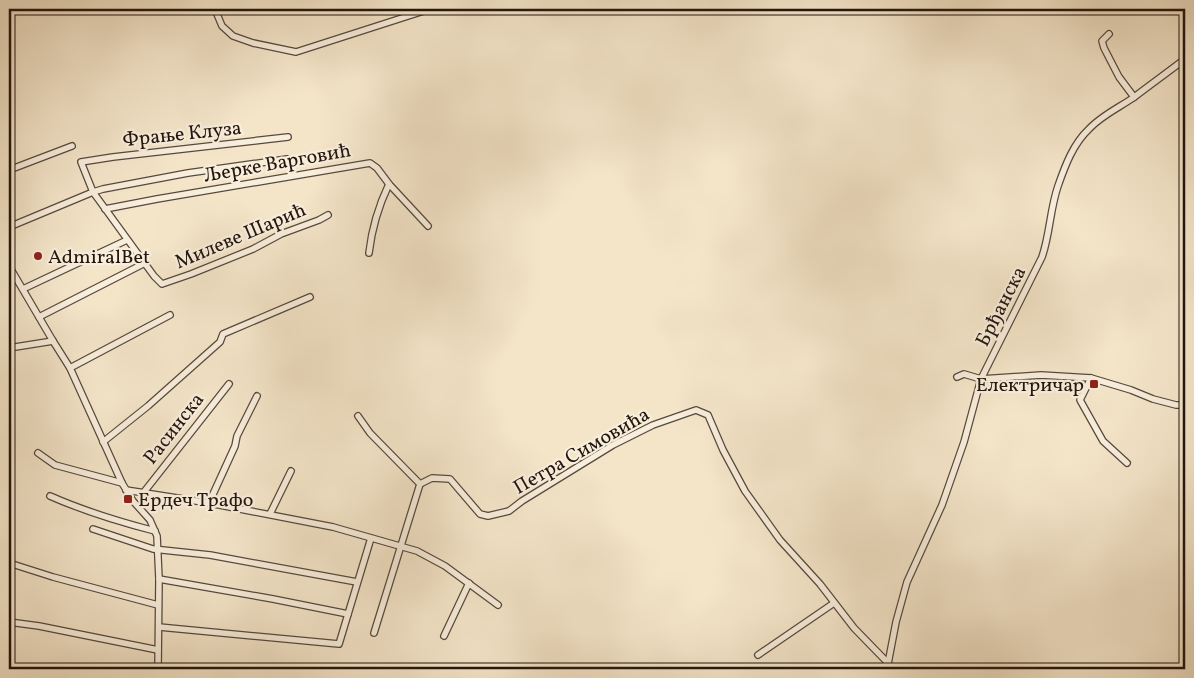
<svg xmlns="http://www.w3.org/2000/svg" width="1194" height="678" font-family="Vollkorn,serif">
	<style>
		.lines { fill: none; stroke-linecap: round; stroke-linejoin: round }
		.minor-casing { stroke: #57493d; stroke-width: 8 }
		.minor { stroke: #f8eedc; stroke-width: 5.5 }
		.poi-dot { fill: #8f2418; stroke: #f8eedc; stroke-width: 2 }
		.labels { text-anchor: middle; stroke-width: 4.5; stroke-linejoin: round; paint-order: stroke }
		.street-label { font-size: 20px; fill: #23150e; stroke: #f8eedc }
		.poi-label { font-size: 20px; fill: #23150e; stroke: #f8eedc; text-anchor: start }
	</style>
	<rect width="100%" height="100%" fill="#f4e5c9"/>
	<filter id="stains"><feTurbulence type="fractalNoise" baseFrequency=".004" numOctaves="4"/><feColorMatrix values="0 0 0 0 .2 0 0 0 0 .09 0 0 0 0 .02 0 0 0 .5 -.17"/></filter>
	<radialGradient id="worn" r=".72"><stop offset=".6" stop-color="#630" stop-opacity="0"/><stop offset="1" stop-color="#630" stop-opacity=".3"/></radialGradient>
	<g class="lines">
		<g class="minor-casing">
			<g id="minor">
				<polyline points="216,9 217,14 222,26 233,36 253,43 296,52 430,9"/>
				<polyline points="1109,34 1102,41 1104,48 1119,77 1134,97"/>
				<polyline points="288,137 113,157 81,162 93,192 154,276 162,284 191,274 253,249 281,234 319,220 328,215"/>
				<polyline points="9,170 72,146"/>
				<polyline points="105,209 157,199 370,163 377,168 389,184 428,226"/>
				<polyline points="9,227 93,192 103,189 188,173 287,159"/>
				<path d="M 369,253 C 372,227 378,207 389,184"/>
				<polyline points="9,266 53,341 70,368 122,483 133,501 150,520 157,536 159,579 158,669"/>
				<polyline points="23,289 127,240"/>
				<polyline points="39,317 145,263"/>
				<polyline points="9,348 53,341"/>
				<polyline points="70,368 170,315"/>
				<polyline points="957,377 964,374 981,379 1041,375 1091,378 1131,390 1153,399 1176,405 1185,405"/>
				<polyline points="1091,378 1080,400 1103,441 1127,463"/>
				<polyline points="358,416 370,433 420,484 432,478 450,479 480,514 488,516 509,511 522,501 613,445 653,425 696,410 708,415 723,450 745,491 780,540 820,584 854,628 888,663"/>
				<polyline points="103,442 148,406 220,342 223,334 310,297"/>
				<polyline points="38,453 55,465 122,483"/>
				<polyline points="126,490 209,503 333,527 417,551 445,566 498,605"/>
				<polyline points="144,492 229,384"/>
				<path d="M 50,496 C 84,511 120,522 155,531"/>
				<polyline points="209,503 235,446 237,436 257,396"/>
				<polyline points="270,514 291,471"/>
				<polyline points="93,529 153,549 210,555 357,582"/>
				<polyline points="9,563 53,577 158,605"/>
				<polyline points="159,579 273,599 348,614"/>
				<polyline points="9,622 39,626 158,650"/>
				<polyline points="159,627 339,644 371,538"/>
				<polyline points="374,633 420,484"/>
				<polyline points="444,636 469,583"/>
				<polyline points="758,655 834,603"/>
				<polyline points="30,668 38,669"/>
				<path d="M 887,669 L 896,622 L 907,582 L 942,505 L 964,442 L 981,379 L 1042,257 C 1050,234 1050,209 1058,186 C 1065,166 1073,144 1089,129 C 1101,116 1118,108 1133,98 C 1150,85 1168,72 1185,59"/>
			</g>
		</g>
		<use href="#minor" class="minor"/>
	</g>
	<g class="poi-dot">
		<circle cx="38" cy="256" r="5"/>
		<rect x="1089" y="379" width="10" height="10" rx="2.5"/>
		<rect x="123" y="494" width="10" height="10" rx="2.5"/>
	</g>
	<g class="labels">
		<g class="street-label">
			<text transform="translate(182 133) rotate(-6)" y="7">Фрање Клуза</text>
			<text transform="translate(277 162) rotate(-10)" y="7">Љерке Варговић</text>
			<text transform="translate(240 235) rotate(-23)" y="7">Милеве Шарић</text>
			<text transform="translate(1000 306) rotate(-63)" y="7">Брђанска</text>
			<text transform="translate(173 428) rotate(-52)" y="7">Расинска</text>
			<text transform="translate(581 450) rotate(-30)" y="7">Петра Симовића</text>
		</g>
		<g class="poi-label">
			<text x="48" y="263">AdmiralBet</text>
			<text x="1084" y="391" text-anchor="end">Електричар</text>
			<text x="138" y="506">Ердеч Трафо</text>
		</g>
	</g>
	<rect width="1194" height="678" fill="none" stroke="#f4e5c9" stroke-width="30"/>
	<rect x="10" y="10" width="1174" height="658" fill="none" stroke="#23150e" stroke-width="2.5"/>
	<rect x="15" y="15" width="1164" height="648" fill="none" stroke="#23150e"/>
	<rect width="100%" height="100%" filter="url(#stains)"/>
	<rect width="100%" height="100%" fill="url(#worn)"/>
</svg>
